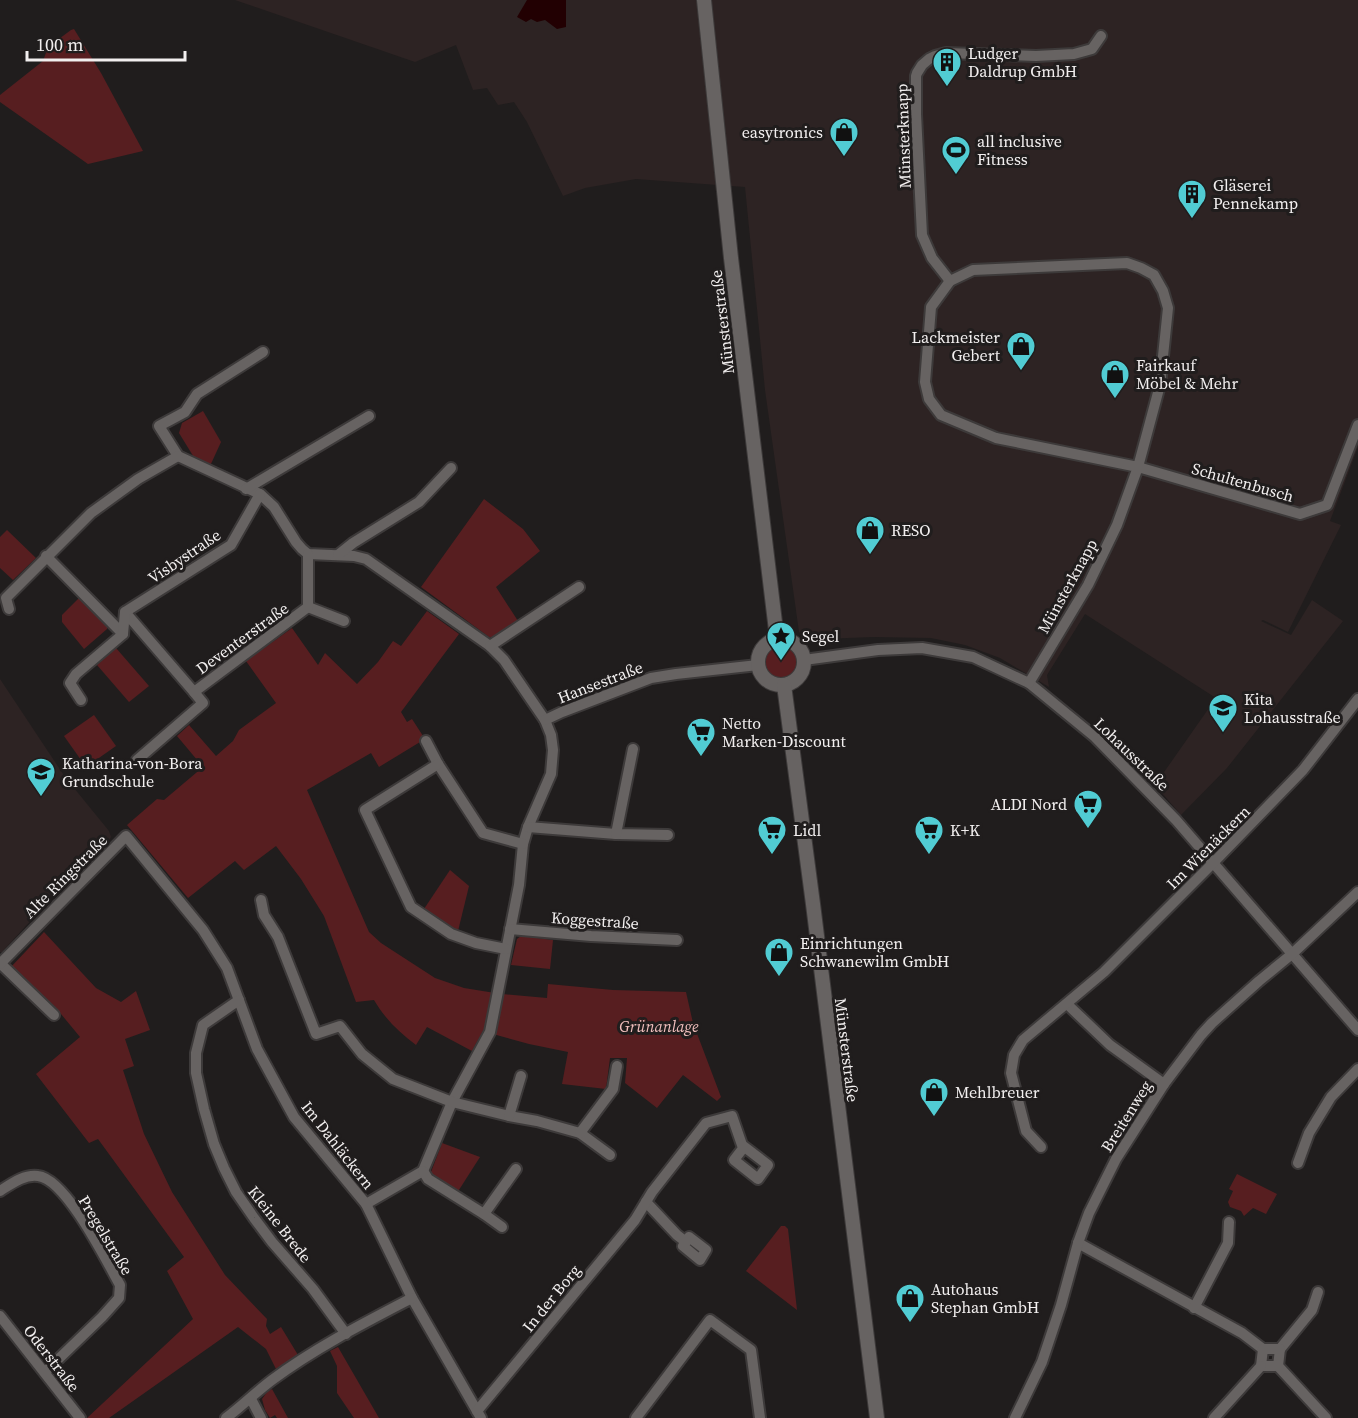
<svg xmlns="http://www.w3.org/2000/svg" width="1358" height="1418" font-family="'Source Serif 4',serif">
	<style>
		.built { fill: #2d2323 }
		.green { fill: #571e20 }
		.water { fill: #220002 }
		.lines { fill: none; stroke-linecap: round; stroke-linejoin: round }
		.minor-casing { stroke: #3d3a3a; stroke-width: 14 }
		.secondary-casing { stroke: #3d3a3a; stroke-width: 16 }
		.minor { stroke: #676362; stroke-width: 10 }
		.secondary { stroke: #676362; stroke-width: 14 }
		.labels { text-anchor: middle; stroke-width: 6; stroke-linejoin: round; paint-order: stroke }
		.poi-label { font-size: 16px; fill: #f2efef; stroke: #201d1d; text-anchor: start }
		.street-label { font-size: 16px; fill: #f2efef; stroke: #201d1d }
		.park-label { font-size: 16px; font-style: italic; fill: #f1bfbd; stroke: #201d1d }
	</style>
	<rect width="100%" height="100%" fill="#201d1d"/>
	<g class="built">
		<polygon points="235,0 1358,0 1358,447 1330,521 1341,525 1288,632 1263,620 1261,621 1291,635 1312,600 1343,621 1227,768 1181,815 1155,785 1216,698 1085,614 1047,675 1049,687 1000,658 965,645 931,638 874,637 820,639 803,636 799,632 793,589 765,390 745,187 636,179 585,188 563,196 527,122 514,102 498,105 487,88 473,90 456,45 415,62"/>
		<polygon points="0,679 65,777 109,831 111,837 108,842 67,881 2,952 0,952"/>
	</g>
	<g class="green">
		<polygon points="74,29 101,73 143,151 88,164 0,102 0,95 43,61 48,47 71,30"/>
		<polygon points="203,411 221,442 210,466 195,459 179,433 182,423"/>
		<polygon points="484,499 523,529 540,551 496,587 518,621 494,637 489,637 421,587"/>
		<polygon points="7,530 36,558 13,580 0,568 0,537"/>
		<polygon points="80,597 108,625 107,629 84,649 62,622 62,615"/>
		<path d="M 427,611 L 459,634 L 401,712 L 407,722 L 412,719 L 425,739 L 379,767 L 371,753 L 307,790 L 369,932 L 381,943 L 435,978 L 464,988 L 495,993 L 486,1031 L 483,1031 L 472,1051 L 427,1027 L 416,1045 C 399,1032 385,1019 374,1000 L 356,1002 L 324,916 L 301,879 L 276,846 L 244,870 L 235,861 L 188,898 L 127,825 L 157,799 L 164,800 L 203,767 L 177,736 L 189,725 L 216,756 L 233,741 L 239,730 L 276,703 L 246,661 L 292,628 L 318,665 L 325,653 L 357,684 L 378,662 L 393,641 L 401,646 Z"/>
		<circle cx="782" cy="663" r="17"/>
		<polygon points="116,648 149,686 129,702 97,665"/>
		<polygon points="94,715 116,746 86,767 64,736"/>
		<polygon points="450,870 469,886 458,931 424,909"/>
		<polygon points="44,932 96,988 121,1002 136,991 150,1030 125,1039 134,1066 123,1070 144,1134 172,1192 225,1275 267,1319 266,1326 270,1334 281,1327 298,1355 276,1369 266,1349 238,1327 109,1418 87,1418 193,1319 167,1271 184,1257 98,1139 89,1143 36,1074 80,1037 61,1014 10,968"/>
		<polygon points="521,936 553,940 550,969 511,965 517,939"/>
		<polygon points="548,984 613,990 686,992 693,1023 721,1097 717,1101 683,1075 657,1108 625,1083 627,1058 610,1058 606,1089 562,1084 568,1052 529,1044 493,1034 502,994 547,998"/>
		<polygon points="442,1143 480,1157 457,1193 433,1177 431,1172"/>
		<polygon points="1237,1174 1277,1194 1266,1214 1253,1208 1244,1216 1241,1211 1230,1207 1228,1202 1233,1191 1229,1189"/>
		<polygon points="781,1226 785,1226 788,1229 797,1310 746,1271"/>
		<polygon points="338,1347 379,1418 354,1418 337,1393 337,1366 330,1351"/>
		<polygon points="272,1389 288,1418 277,1418 275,1415 270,1418 265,1410 262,1399 267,1392"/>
	</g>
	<polygon class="water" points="527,0 566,0 566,27 557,29 545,20 537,22 531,19 526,22 517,17"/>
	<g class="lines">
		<g class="minor-casing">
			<g id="minor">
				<polyline points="950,281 932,258 922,235 916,114 916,76 917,73 922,65 929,59 935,56 946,53 1036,56 1074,54 1092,49 1101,36"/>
				<polyline points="263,352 197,394 185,412 159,426 178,456 260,494 274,507 296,542 302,549 308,554 354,556 366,559 490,646 504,660 545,720 551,735 553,750 551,774 528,827 523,844 519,885 490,1032 452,1102 423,1171 366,1204"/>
				<polyline points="246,489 369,416"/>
				<polyline points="338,555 353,543 419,502 451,468"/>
				<polyline points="46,556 123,634"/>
				<polyline points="308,607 344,621"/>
				<polyline points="9,609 6,598 91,513 138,479 178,456"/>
				<polyline points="125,612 194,692"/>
				<polyline points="490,646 579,587"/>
				<polyline points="804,660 878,650 922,648 973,657 1029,683 1095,737 1176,820 1358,1030"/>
				<polyline points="1029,683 1088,585 1117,525 1138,467 1160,385 1168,308 1163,291 1154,275 1141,268 1127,263 973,270 950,281 931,307 925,382 929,399 941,415 996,438 1138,467 1300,514 1327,505 1358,425"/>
				<polyline points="81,700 70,683 76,674 123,634 125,612 231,545 260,494"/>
				<polyline points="545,720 562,712 651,678 676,674 758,665"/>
				<polyline points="426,741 438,764 483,833 523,844"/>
				<polyline points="137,760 203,703 194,692 308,607 308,554"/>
				<polyline points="438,764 365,810 411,907 451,934 476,943 506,949"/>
				<polyline points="528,827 616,834 668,835"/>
				<polyline points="616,834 633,749"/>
				<polyline points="261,900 264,915 278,937 316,1034 340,1026 362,1054 393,1079 452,1102 509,1116 537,1121 580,1133 610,1155"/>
				<polyline points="510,929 591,936 677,940"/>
				<polyline points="0,963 54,1015"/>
				<polyline points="0,964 126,836 203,930 227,968 257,1049 294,1117 366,1204 412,1298 481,1418"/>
				<polyline points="239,1000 203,1025 196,1053 196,1073 204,1109 214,1144 224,1168 236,1192 254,1218 272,1242 313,1289 346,1334"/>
				<polyline points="1067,1004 1110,1045 1164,1084"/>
				<polyline points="509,1116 521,1076"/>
				<polyline points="580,1133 613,1089 617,1066"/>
				<polyline points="1041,1147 1026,1131 1011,1073 1014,1055 1023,1040 1104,972 1213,863 1303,770 1358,699"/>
				<polyline points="1298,1163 1309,1133 1331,1097 1358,1069"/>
				<polyline points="423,1171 428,1179 484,1214 516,1169"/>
				<path d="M 0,1191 C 11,1184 24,1174 38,1176 C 66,1179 106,1260 120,1285 L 119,1298 L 102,1317 L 45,1372"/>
				<polyline points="646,1202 677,1235 686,1242"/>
				<polyline points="484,1214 502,1227"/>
				<polygon points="689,1237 706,1250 700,1260 683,1246"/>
				<polyline points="1078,1243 1242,1333 1263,1349"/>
				<polyline points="1194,1308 1228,1243 1229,1222"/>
				<polyline points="0,1316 80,1418"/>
				<polyline points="1280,1349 1312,1310 1318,1292"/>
				<polyline points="1278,1366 1261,1366 1263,1349 1280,1349 1278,1366 1326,1418"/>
				<polyline points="251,1399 261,1418"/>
				<polyline points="477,1411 635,1220 652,1192 706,1123 732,1116 742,1145 768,1165 758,1179 734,1160 744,1147"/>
				<path d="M 226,1418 C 242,1406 256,1392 272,1380 C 315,1348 364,1323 412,1298"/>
				<polyline points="636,1418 710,1320 751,1350 760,1418"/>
				<polyline points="1015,1418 1042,1362 1061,1305 1078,1243 1089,1213 1116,1159 1164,1084 1201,1035 1212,1023 1259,981 1292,954 1358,892"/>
				<polyline points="1214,1418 1261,1366"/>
			</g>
		</g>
		<g class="secondary-casing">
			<g id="secondary">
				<polyline points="704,0 731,258 777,639"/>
				<circle cx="781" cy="662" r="23"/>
				<polyline points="784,685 813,904 877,1418"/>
			</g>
		</g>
		<use href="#minor" class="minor"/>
		<use href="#secondary" class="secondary"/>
	</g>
	<defs>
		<g id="building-pin" transform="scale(1.5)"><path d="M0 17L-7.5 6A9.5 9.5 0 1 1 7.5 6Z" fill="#51ccd3" stroke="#201d1d"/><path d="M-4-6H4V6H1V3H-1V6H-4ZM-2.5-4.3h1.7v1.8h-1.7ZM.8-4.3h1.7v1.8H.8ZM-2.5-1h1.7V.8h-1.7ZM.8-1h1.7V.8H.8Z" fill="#111"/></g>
		<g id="shop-pin" transform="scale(1.5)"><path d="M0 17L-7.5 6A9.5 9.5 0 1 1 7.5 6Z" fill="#51ccd3" stroke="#201d1d"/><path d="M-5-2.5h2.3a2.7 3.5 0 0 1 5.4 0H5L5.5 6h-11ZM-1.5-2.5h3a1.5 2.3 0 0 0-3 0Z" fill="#111"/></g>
		<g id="stadium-pin" transform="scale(1.5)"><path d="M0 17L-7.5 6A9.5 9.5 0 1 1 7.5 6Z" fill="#51ccd3" stroke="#201d1d"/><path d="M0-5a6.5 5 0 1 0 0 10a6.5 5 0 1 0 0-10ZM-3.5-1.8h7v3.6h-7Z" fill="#111"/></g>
		<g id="sight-pin" transform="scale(1.5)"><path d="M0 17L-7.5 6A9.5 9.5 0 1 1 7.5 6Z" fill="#51ccd3" stroke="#201d1d"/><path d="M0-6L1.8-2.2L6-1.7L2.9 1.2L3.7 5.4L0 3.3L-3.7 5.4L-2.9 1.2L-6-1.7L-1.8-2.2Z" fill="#111"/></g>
		<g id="school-pin" transform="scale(1.5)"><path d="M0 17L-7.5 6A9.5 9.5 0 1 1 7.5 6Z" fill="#51ccd3" stroke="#201d1d"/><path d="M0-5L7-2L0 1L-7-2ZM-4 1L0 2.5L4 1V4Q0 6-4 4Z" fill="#111"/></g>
		<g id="supermarket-pin" transform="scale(1.5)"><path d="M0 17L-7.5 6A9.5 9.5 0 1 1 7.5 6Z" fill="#51ccd3" stroke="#201d1d"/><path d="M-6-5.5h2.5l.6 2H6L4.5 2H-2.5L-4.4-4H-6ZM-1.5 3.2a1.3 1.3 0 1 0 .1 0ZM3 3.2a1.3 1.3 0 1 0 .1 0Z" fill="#111"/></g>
	</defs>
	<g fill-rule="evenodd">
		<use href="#building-pin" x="947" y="62"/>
		<use href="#shop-pin" x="844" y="132"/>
		<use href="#stadium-pin" x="956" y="150"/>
		<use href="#building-pin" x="1192" y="194"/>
		<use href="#shop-pin" x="1021" y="346"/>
		<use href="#shop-pin" x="1115" y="374"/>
		<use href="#shop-pin" x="870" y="530"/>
		<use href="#sight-pin" x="781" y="636"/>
		<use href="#school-pin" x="1223" y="708"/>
		<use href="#supermarket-pin" x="701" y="732"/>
		<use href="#school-pin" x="41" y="772"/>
		<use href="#supermarket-pin" x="1088" y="804"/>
		<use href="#supermarket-pin" x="772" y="830"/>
		<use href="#supermarket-pin" x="929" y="830"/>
		<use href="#shop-pin" x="779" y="952"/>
		<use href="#shop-pin" x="934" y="1092"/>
		<use href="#shop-pin" x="910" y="1298"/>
	</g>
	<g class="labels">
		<g class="poi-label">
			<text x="968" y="59">Ludger<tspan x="968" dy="18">Daldrup GmbH</tspan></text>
			<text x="823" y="138" text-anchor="end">easytronics</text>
			<text x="977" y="147">all inclusive<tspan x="977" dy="18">Fitness</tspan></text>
			<text x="1213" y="191">Gläserei<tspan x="1213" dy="18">Pennekamp</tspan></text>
			<text x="1000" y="343" text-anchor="end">Lackmeister<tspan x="1000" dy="18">Gebert</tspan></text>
			<text x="1136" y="371">Fairkauf<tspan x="1136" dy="18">Möbel &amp; Mehr</tspan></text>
			<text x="891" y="536">RESO</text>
			<text x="802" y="642">Segel</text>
			<text x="1244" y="705">Kita<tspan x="1244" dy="18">Lohausstraße</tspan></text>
			<text x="722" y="729">Netto<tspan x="722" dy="18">Marken-Discount</tspan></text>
			<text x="62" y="769">Katharina-von-Bora<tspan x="62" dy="18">Grundschule</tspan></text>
			<text x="1067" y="810" text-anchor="end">ALDI Nord</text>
			<text x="793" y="836">Lidl</text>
			<text x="950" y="836">K+K</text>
			<text x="800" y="949">Einrichtungen<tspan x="800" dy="18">Schwanewilm GmbH</tspan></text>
			<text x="955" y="1098">Mehlbreuer</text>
			<text x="931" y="1295">Autohaus<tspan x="931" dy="18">Stephan GmbH</tspan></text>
		</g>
		<g class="street-label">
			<text transform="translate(903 136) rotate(-92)" y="6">Münsterknapp</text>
			<text transform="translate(722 322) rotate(-97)" y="6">Münsterstraße</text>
			<text transform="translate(1243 482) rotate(16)" y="6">Schultenbusch</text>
			<text transform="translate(184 556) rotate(-34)" y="6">Visbystraße</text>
			<text transform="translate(1067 586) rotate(-61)" y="6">Münsterknapp</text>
			<text transform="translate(242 638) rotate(-36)" y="6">Deventerstraße</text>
			<text transform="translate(600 682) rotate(-21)" y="6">Hansestraße</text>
			<text transform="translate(1132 754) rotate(44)" y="6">Lohausstraße</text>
			<text transform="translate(1208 847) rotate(-45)" y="6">Im Wienäckern</text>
			<text transform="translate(65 876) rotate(-45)" y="6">Alte Ringstraße</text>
			<text transform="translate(595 920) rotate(4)" y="6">Koggestraße</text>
			<text transform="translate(847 1050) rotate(83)" y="6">Münsterstraße</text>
			<text transform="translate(1126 1116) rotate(-58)" y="6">Breitenweg</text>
			<text transform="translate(338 1145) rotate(52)" y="6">Im Dahläckern</text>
			<text transform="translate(280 1224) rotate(52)" y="6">Kleine Brede</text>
			<text transform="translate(106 1235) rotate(59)" y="6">Pregelstraße</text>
			<text transform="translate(551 1298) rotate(-51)" y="6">In der Borg</text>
			<text transform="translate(52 1358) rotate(52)" y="6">Oderstraße</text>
		</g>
		<g class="park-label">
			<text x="659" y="1032">Grünanlage</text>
		</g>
	</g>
	<path d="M27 51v9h158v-9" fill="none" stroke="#f2efef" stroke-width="3"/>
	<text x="36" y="51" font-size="18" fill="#f2efef" stroke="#201d1d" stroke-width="4.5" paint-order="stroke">100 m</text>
</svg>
